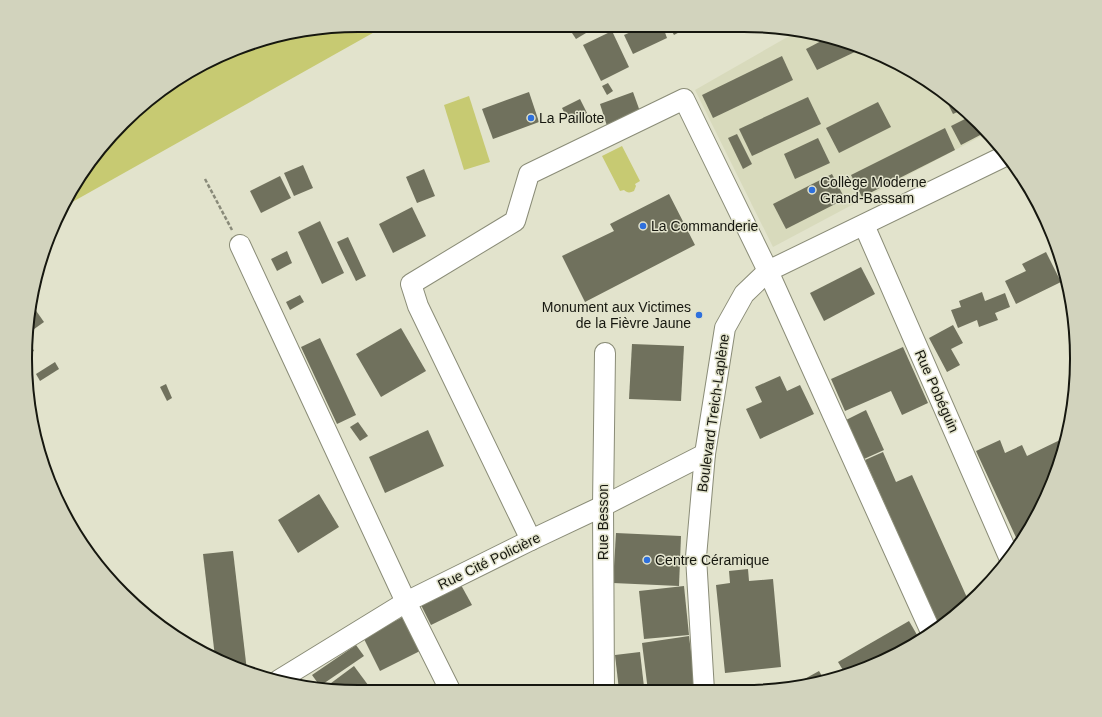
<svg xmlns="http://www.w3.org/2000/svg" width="1102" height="717" font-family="Arial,sans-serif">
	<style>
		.built { fill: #d8dabc }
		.water { fill: #c7ca72 }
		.building { fill: #70715d }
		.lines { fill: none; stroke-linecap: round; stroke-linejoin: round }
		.minor-casing { stroke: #8a8c77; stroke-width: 22 }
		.path { stroke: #898a79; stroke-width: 2.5; stroke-dasharray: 4 2; stroke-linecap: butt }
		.minor { stroke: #fff; stroke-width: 20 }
		.poi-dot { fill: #2e70dd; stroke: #e2e3cc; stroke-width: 1.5 }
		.labels { text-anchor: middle; stroke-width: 3; stroke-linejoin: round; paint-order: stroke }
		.poi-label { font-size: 14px; fill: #16170f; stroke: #e2e3cc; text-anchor: start }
		.street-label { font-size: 14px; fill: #16170f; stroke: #e2e3cc }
		.rim { fill: none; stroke: #16170f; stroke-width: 2 }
	</style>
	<rect width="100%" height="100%" fill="#e2e3cc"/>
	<polygon class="built" points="798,31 891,59 963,108 987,133 773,247 695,90"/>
	<g class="water">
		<polygon points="358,25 387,25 67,205 94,155 173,81 252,43"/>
		<polygon points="469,96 490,162 464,170 444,105"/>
		<path d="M 622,146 L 640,181 L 635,184 L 636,186 L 634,191 C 630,193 627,193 624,190 L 620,191 L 602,156 Z"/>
	</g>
	<g class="building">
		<polygon points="576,26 596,27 576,39 570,30"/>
		<polygon points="642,27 663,27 667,38 633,54 624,35"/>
		<polygon points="671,27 685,27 685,29 674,35 670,28"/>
		<polygon points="612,31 629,67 601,81 583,45"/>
		<polygon points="825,39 844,45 859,50 817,70 806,49"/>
		<polygon points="782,56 793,80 713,118 702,95"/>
		<polygon points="608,83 613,91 607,95 602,86"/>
		<polygon points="529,92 539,122 493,139 482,109"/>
		<polygon points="633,92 642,117 608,129 600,104"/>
		<polygon points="943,94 963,108 964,109 953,114"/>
		<polygon points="808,97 821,124 752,156 739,129"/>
		<polygon points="580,99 587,113 569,122 562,108"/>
		<polygon points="878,102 891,127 839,153 826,128"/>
		<polygon points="971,116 986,132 961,145 951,126"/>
		<polygon points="945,128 955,150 862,197 851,175"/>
		<polygon points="737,134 752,164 743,169 728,138"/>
		<polygon points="818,138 830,163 795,179 784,154"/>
		<polygon points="303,165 313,188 294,196 284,173"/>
		<polygon points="424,169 435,196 417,203 406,177"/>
		<polygon points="832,174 845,199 786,229 773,204"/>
		<polygon points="280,176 291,198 261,213 250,191"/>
		<polygon points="669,194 695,245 585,302 562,256 614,231 610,224"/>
		<polygon points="412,207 426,236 393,253 379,224"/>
		<polygon points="320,221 344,273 322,284 298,232"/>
		<polygon points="348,237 366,276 356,281 337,242"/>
		<polygon points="287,251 292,263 277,271 271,259"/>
		<polygon points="1046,252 1061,282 1016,304 1005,281 1026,271 1022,264"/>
		<polygon points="861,267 875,294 824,321 810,293"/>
		<polygon points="982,292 985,301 1005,293 1010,307 995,313 998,320 979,327 977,320 958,328 951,310 961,307 959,301"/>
		<polygon points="300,295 304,302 290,310 286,302"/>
		<polygon points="32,305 44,322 30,332 27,328"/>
		<polygon points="953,325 963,343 951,349 960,365 947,372 929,338"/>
		<polygon points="401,328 426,371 381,397 356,354"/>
		<polygon points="320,338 356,415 337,424 301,347"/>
		<polygon points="29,341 34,351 27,354 26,342"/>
		<polygon points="632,344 684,346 681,401 629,399"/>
		<polygon points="903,347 928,403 902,415 891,391 845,411 831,379"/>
		<polygon points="55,362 59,369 40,381 36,374"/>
		<polygon points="780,376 787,391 800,385 814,414 760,439 746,409 762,402 755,387"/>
		<polygon points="166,384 172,398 167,401 160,387"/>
		<polygon points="1075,385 1074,401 1069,387"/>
		<polygon points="866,410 884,450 864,459 846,420"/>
		<polygon points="358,422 368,436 360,441 350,427"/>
		<polygon points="428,430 444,466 385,493 369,457"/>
		<polygon points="1000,440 1005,453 1022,445 1027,456 1060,440 1063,448 1059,465 1032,525 1019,544 976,451"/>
		<polygon points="883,452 896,482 912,475 969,602 947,623 940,627 865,460"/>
		<polygon points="319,494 339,527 298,553 278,520"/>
		<polygon points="616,533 681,536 679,586 613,583"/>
		<polygon points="233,551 247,671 231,667 215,657 203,554"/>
		<polygon points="748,569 749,581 773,579 781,667 725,673 716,585 730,583 729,571"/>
		<polygon points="461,585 472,605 431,625 421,605"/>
		<polygon points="684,586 689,635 644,639 639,591"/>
		<polygon points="403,617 420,651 380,671 363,637"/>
		<polygon points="909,621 920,640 891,658 846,675 838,662"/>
		<polygon points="689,636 696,691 648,691 642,643"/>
		<polygon points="356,645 364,656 320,686 312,675"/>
		<polygon points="640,652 644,687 619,690 615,655"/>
		<polygon points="354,666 371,689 323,689"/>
		<polygon points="819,671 825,681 791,687 790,687"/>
	</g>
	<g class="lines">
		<g class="minor-casing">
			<g id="minor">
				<polyline points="864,225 1009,557"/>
				<polyline points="240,245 406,602 450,690"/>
				<polyline points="531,540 418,306 411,284 515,221 529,174 684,99 768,271 931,632"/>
				<polyline points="279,680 406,602 531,540 603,506 705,454"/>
				<polyline points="604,691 603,506 605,353"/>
				<polyline points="704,691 696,557 705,454 725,328 744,294 768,271 1007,155"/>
			</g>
		</g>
		<polyline class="path" points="205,179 232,230"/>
		<use href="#minor" class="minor"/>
	</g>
	<g class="poi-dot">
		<circle cx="531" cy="118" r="4"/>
		<circle cx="812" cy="190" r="4"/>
		<circle cx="643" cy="226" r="4"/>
		<circle cx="699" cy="315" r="4"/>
		<circle cx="647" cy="560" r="4"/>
	</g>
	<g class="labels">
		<g class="poi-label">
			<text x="539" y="123">La Paillote</text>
			<text x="820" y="187">Collège Moderne<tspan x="820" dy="16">Grand-Bassam</tspan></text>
			<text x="651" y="231">La Commanderie</text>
			<text x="691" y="312" text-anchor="end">Monument aux Victimes<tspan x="691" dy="16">de la Fièvre Jaune</tspan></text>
			<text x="655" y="565">Centre Céramique</text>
		</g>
		<g class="street-label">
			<text transform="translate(937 391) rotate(66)" y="5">Rue Pobéguin</text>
			<text transform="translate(713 413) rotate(-82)" y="5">Boulevard Treich-Laplène</text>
			<text transform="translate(603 522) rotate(-90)" y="5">Rue Besson</text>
			<text transform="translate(489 561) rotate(-26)" y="5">Rue Cité Policière</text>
		</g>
	</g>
	<path d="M0 0H1102V717H0ZM358 32H744A326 326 0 0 1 1070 358V359A326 326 0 0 1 744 685H358A326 326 0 0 1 32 359V358A326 326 0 0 1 358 32Z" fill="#d2d3bd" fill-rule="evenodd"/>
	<path class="rim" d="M358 32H744A326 326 0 0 1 1070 358V359A326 326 0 0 1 744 685H358A326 326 0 0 1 32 359V358A326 326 0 0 1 358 32Z"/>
</svg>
